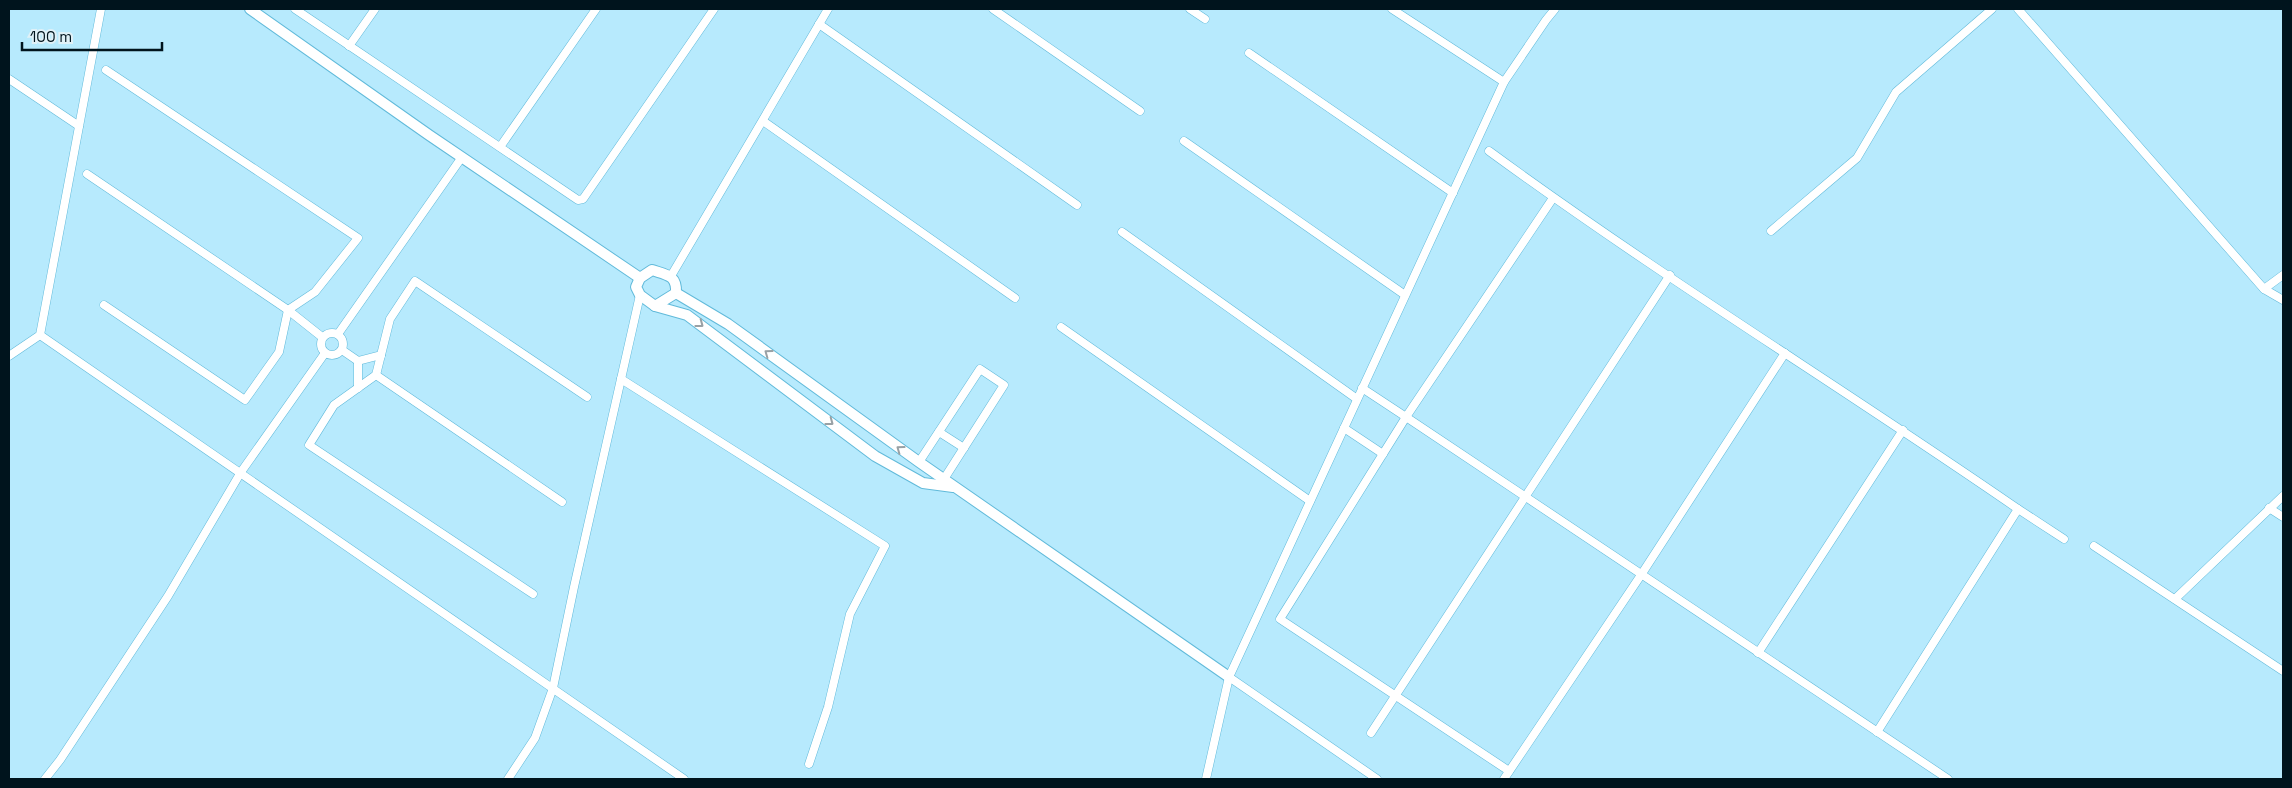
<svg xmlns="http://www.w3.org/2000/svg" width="2292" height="788" font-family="'Space Grotesk',sans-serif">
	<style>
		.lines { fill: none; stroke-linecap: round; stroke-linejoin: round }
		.minor-casing { stroke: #61bada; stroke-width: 9 }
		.tertiary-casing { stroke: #61bada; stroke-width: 12 }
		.minor { stroke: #fff; stroke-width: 8 }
		.tertiary { stroke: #fff; stroke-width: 10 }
		.oneway { stroke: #99a1a5 }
	</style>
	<rect width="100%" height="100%" fill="#b7eafd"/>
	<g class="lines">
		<g class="minor-casing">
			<g id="minor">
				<polyline points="295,9 578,200 583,199 714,9"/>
				<polyline points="993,9 1140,111"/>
				<polyline points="1190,9 1205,19"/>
				<polyline points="1392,9 1504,82"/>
				<polyline points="2018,9 2264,289 2283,300"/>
				<polyline points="819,24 1077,205"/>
				<polyline points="349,46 375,9"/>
				<polyline points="1249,53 1453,193"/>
				<polyline points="9,79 79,126"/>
				<polyline points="763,121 1015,298"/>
				<polyline points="1184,141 1405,295"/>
				<polyline points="500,147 596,9"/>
				<path d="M 1489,151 C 1661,277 1843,388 2018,509 L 1877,732"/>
				<polyline points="87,174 288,310 322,337"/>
				<polyline points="1771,231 1857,158 1896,92 1992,9"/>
				<polyline points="1122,232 1357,399"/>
				<polyline points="671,276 828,9"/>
				<polyline points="2264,289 2283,275"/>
				<polyline points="104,305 245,400 279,352 288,310 315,292 358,238 106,70"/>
				<polyline points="1061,327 1310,501"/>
				<circle cx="332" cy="344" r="11"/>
				<polyline points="338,334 462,157"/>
				<polyline points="40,335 684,779"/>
				<polyline points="342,350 358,361"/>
				<polyline points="9,356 40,335 101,9"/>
				<polyline points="358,361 358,388"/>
				<polyline points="358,361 381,355"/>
				<polyline points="376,375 562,502"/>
				<polyline points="621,379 885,546 850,614 828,707 809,764"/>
				<polyline points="1362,388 1406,417 1553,198"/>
				<polyline points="1344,428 1383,454"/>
				<polyline points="939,432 964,448"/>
				<polyline points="919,462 980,369 1004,385 944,479"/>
				<polyline points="2269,508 2283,517"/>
				<polyline points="2018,509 2064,539"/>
				<polyline points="2094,546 2283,671"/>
				<polyline points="533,594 309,445 334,405 376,375 390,319 415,281 587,397"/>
				<polyline points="2175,599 2283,496"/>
				<polyline points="1758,653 1903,430"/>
				<polyline points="1229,677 1377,779"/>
				<polyline points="1371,733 1670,275"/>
				<polyline points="1509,771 1280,619 1406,417 1948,779"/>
				<polyline points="45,779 60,760 168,596 241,472 325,353"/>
				<polyline points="508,779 535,738 553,688 574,587 640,295"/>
				<polyline points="1206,779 1229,677 1504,82 1546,20 1555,9"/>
				<polyline points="1504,779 1641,575 1785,353"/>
			</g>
		</g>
		<g class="tertiary-casing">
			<g id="tertiary">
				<polyline points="250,9 429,135 640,278"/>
				<path d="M 652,270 C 667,275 677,275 676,293 L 655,306 L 640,295 L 636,287 L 640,278 Z"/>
				<polyline points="676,293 728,324 919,462 1229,677"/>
				<polyline points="655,306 687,315 875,456 923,483 953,487"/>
			</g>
		</g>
		<use href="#minor" class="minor"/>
		<use href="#tertiary" class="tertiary"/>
	</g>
	<defs><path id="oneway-chevron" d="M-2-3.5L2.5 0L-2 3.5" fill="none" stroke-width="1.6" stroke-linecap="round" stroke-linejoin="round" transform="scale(1.25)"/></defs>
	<g class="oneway">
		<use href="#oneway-chevron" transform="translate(700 324) rotate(37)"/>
		<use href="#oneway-chevron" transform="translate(768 353) rotate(-144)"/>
		<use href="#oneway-chevron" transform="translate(830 422) rotate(37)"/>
		<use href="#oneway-chevron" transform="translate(900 449) rotate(-144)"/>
	</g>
	<rect width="2292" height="788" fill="none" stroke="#00141d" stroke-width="20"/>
	<path d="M22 42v8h140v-8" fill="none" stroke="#00141d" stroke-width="2.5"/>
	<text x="30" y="42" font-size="15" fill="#00141d" stroke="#e0f1f7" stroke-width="4" paint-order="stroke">100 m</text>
</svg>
